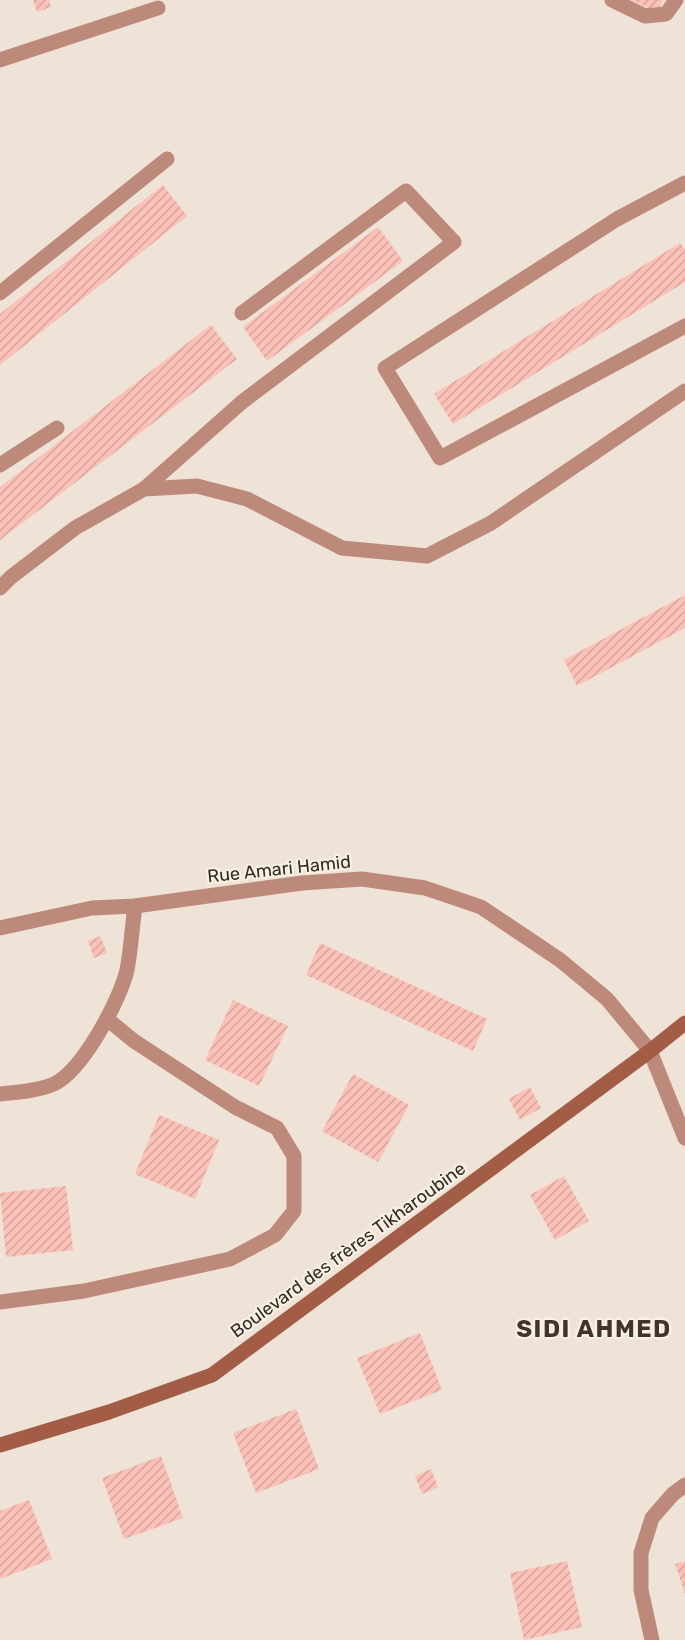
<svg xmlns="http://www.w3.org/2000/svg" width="685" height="1640" font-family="Rubik,sans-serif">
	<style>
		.building { fill: url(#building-hatch) }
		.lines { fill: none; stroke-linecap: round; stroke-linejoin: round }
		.lane { stroke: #bc897a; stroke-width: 15 }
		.street { stroke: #bc897a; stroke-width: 15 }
		.secondary { stroke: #a35c46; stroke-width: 15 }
		.labels { text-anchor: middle; stroke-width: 4.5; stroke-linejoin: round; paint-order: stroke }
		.street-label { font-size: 18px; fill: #302c27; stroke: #fcf0e3 }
		.district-label { font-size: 24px; font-weight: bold; letter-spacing: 1.5px; fill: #3f352c; stroke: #fcf0e3 }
	</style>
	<defs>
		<pattern id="building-hatch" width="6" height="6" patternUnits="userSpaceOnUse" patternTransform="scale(1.5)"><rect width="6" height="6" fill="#fbc0b7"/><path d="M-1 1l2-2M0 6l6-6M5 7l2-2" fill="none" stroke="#d7a59d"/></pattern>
	</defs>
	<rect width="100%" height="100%" fill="#efe2d6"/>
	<g class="building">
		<polygon points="33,0 49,0 51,7 37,12"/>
		<polygon points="631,0 663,0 657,12"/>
		<polygon points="163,185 187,216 0,365 0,314"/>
		<polygon points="378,227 403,261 267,361 243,327"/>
		<polygon points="680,243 685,250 685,282 453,424 434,394"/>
		<polygon points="211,325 237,359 0,540 0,487"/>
		<polygon points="685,595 685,628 577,686 564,660"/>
		<polygon points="100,936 107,953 94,958 88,941"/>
		<polygon points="320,943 487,1019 473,1051 306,975"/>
		<polygon points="233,1000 288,1026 259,1086 205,1060"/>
		<polygon points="353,1074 409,1105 378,1162 322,1131"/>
		<polygon points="530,1087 541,1108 520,1120 509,1099"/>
		<polygon points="159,1115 219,1140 195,1199 135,1174"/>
		<polygon points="564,1176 589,1221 555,1240 530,1195"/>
		<polygon points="66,1186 73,1250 6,1257 0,1193"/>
		<polygon points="420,1333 442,1390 380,1414 357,1358"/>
		<polygon points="296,1409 319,1469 256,1493 233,1433"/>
		<polygon points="161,1456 183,1518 124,1539 102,1478"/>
		<polygon points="431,1469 438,1487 422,1494 415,1476"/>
		<polygon points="29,1500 52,1559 0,1579 0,1511"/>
		<polygon points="567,1561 582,1627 524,1640 510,1573"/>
		<polygon points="685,1561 685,1594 675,1564"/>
	</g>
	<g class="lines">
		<g class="lane">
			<polyline points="0,60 158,8"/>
			<polyline points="685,183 617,219 385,368 440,458 685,326"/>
			<polyline points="0,293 167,159"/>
			<polyline points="0,465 57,428"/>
			<polyline points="144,489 242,402 454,242 406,191 242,313"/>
		</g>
		<g class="street">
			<polyline points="612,0 645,16 666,14 676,0"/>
			<polyline points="0,588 11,577 75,528 144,489 197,486 247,499 342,548 427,556 491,523 685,391"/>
			<polyline points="0,928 92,908 135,906 302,883 362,879 425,888 481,907 560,960 607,999 650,1051 685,1138"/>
			<path d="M 0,1094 C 17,1092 38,1091 54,1084 C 83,1070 120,1000 127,970 C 131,949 132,927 135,906"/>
			<polyline points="0,1302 84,1291 230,1259 275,1235 294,1211 294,1156 277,1128 235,1107 134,1041 107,1019"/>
			<polyline points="652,1640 641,1590 641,1553 652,1518 673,1494 685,1485"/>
		</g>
		<polyline class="secondary" points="0,1445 109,1412 212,1375 650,1051 685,1023"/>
	</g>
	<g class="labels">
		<g class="street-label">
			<text transform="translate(279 869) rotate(-6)" y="6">Rue Amari Hamid</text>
			<text transform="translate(348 1250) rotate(-36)" y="6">Boulevard des frères Tikharoubine</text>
		</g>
		<g class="district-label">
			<text x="594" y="1337">SIDI AHMED</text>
		</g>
	</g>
</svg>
